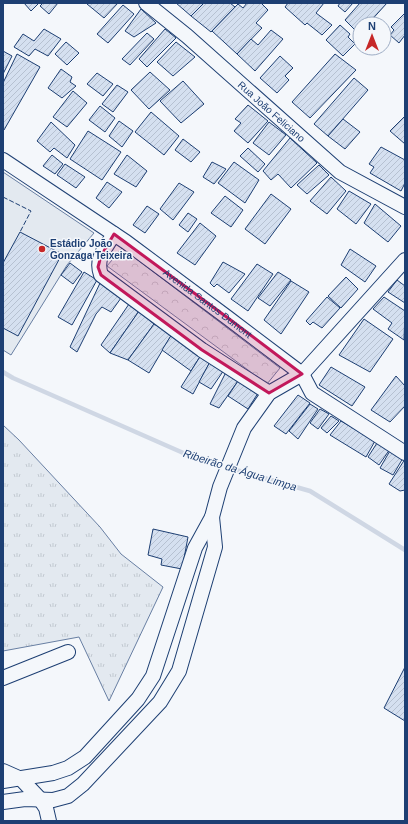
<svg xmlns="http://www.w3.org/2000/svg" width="408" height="824" font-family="Helvetica,sans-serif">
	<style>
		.grass { fill: url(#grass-tufts); stroke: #687fa3 }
		.park { fill: url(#park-crowns); stroke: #687fa3 }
		.pitch { fill: #e3e9f0; stroke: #687fa3 }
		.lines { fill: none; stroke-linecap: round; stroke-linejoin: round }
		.stream { stroke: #cfd7e4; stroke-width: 4.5 }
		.building { fill: url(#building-hatch); stroke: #1d3f73 }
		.street-casing { stroke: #1d3f73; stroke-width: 16 }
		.street { stroke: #f4f7fb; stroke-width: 14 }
		.fence { stroke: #1d3f73; stroke-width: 1; stroke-dasharray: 5 2; stroke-linecap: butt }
		.marked { fill: #c2185b; fill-opacity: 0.2; stroke: #c2185b; stroke-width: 3; stroke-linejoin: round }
		.poi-dot { fill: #c62828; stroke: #f4f7fb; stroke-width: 1.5 }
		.labels { text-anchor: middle; stroke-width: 3; stroke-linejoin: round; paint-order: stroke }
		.street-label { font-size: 10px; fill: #1d3f73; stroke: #f4f7fb }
		.poi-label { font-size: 10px; font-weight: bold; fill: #1d3f73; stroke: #f4f7fb; text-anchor: start }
		.water-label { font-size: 11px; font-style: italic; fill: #1d3f73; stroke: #f4f7fb }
	</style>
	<defs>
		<pattern id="grass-tufts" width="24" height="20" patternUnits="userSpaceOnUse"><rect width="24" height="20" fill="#e3e9f0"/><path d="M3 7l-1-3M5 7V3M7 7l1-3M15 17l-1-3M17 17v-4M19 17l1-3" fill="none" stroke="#c2c9d1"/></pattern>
		<pattern id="park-crowns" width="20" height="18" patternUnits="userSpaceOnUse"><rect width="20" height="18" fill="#e3e9f0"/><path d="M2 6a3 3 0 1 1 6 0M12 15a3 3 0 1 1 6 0" fill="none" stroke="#c2c9d1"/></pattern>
		<pattern id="building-hatch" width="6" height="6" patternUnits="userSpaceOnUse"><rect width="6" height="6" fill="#d5e0f0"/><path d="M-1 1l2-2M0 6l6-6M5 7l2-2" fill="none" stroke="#b6c1d1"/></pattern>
	</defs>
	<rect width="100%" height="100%" fill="#f4f7fb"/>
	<polygon class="grass" points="3,425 19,440 100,527 121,554 163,587 109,701 79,637 3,651"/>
	<polygon class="park" points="122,248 280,368 267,384 107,266"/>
	<polygon class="pitch" points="3,172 94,233 67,265 11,355 3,350"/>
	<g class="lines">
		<polyline class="stream" points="3,372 13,378 197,459 310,491 405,550"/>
	</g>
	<g class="building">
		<polygon points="24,3 39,3 31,11"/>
		<polygon points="43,3 58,3 49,14 40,6"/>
		<polygon points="89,3 118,3 104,18 87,4"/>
		<polygon points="176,3 204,3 191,16"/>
		<polygon points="204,3 230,3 235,7 211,32 191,16"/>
		<polygon points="247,3 261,3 268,10 256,23 262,28 237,54 212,31 238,4 243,8"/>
		<polygon points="288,3 324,3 316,13 332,25 322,35 307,23 305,25 285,7"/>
		<polygon points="340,3 353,3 345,12 338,6"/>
		<polygon points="360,3 387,3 368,24 360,24 359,34 345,20"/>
		<polygon points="123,5 134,14 108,43 97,34"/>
		<polygon points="141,9 156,23 134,37 125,31"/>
		<polygon points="405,13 405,35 399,43 390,35 394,30 391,27"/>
		<polygon points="340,25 350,34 348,37 355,44 343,56 326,40"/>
		<polygon points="44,29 61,39 48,56 35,49 29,56 14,47 23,34 34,41"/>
		<polygon points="165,29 176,38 147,67 139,59"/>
		<polygon points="271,30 283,39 255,71 237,54 251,39 258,45"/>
		<polygon points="147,33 154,39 130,65 122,59"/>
		<polygon points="66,42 79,53 67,65 55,54"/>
		<polygon points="176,42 195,57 173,76 157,62"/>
		<polygon points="3,51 12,56 3,74"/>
		<polygon points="17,54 40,67 4,130 3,129 3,83"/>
		<polygon points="335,54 356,70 310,118 292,102"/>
		<polygon points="280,56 293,68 285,76 289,80 277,93 260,78"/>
		<polygon points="61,69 72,77 70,82 76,86 62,98 48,88"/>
		<polygon points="150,72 170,90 149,109 131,90"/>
		<polygon points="97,73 113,84 103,96 87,84"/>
		<polygon points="354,78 368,90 328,136 314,124"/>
		<polygon points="183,81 204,104 181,123 160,101"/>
		<polygon points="117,85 128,92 113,112 102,104"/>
		<polygon points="73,91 87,103 67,127 53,117"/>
		<polygon points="248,105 268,121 248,143 234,131 241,123 235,119"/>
		<polygon points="100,106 115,118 105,132 89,120"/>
		<polygon points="151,112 179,136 164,155 135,132"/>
		<polygon points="404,117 405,118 405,144 390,131"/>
		<polygon points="343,119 360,132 345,149 328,136"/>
		<polygon points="119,121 133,131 122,147 109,136"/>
		<polygon points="51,122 75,145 67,158 54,148 50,152 37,141"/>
		<polygon points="269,122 286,135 269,155 253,143"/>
		<polygon points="88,131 121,152 102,180 70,159"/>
		<polygon points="290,138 317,163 291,188 278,174 271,180 263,171"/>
		<polygon points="183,139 200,152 191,162 175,150"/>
		<polygon points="381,147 405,160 405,183 401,191 370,173 374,167 369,164"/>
		<polygon points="248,148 265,164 258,172 240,156"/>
		<polygon points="52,155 63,164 55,174 43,166"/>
		<polygon points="127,155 147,171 136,187 114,174"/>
		<polygon points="212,162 226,169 214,184 203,177"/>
		<polygon points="234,162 259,180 245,203 218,183"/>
		<polygon points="65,164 85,177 76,188 57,175"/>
		<polygon points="319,165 329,175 307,194 297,185"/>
		<polygon points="331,177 346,191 327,214 310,201"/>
		<polygon points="107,182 122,192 109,208 96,198"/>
		<polygon points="179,183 194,192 173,220 160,209"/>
		<polygon points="349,191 371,204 356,224 337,209"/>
		<polygon points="271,194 291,209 265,244 245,229"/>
		<polygon points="225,196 243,210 231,227 211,213"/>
		<polygon points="375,204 401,226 388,242 364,223"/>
		<polygon points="147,206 159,214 145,233 133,225"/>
		<polygon points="188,213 197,219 188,232 179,225"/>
		<polygon points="200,223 216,236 195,265 177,253"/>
		<polygon points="20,232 62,254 18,336 3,328 3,263"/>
		<polygon points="350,249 376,266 365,282 341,265"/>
		<polygon points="223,262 245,274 229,293 217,284 214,287 210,283"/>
		<polygon points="70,263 82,272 73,284 61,275"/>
		<polygon points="257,264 273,274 248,311 231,299"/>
		<polygon points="84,272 97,280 72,325 58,317"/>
		<polygon points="278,272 291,280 270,306 258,298"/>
		<polygon points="346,277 358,289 341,308 328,296"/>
		<polygon points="397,280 405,286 405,303 388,292"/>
		<polygon points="101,281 121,298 111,312 102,307 96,314 77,352 70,347"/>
		<polygon points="291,281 309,292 281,334 264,320"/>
		<polygon points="327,297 340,308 322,328 313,322 310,325 306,321"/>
		<polygon points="384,297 405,311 404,340 388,329 392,323 373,309"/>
		<polygon points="129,304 139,311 110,353 101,345"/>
		<polygon points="139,311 154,324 128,360 110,353"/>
		<polygon points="364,319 393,339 370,372 339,355"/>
		<polygon points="154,324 172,334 149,373 128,360"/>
		<polygon points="172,334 201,355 191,371 162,350"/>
		<polygon points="201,355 211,360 193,394 181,387"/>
		<polygon points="211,360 224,370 211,389 199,382"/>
		<polygon points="331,367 365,387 352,406 319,385"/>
		<polygon points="226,372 238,381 219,408 210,404"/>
		<polygon points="396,376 405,386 405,406 390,422 371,410"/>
		<polygon points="238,381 258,393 248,409 228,396"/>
		<polygon points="298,395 310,403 286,434 274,426"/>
		<polygon points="310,404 318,409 298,439 289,431"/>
		<polygon points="320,409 329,414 318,429 310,423"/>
		<polygon points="331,416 339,421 327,433 321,428"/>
		<polygon points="341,421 375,441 366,457 330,435"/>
		<polygon points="377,443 390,449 379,465 368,457"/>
		<polygon points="391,449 403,458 393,475 380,468"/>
		<polygon points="405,459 405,490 400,491 389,484"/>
		<polygon points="153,529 188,537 182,569 161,565 162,559 148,555"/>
		<polygon points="405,667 405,721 384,708"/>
	</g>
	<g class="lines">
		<g class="street-casing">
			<g id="street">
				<path id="s1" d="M 146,3 L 187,36 L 340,172 L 405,207"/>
				<path id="s2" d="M 3,160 L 126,242 L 228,318 L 302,374 L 312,393 L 405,453"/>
				<path d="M 114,234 C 105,249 95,258 101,275 L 202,350 L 269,393"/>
				<polyline points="3,678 68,652"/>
				<polyline points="3,771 21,779 40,799 46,808 49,821"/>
				<polyline points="3,781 53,773 68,768 85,757 138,699 153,676 195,548 212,517 220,487 244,428 269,393 302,374 405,260"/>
				<polyline points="3,802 25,799 53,800 68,796 83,784 160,702 179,671 215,547 212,517"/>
			</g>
		</g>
		<use href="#street" class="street"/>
		<polyline class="fence" points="3,197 31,211 20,232"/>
	</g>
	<path class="marked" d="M 114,234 L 228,318 L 302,374 L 269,393 L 202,350 L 101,275 L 98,267 L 101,256 Z"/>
	<circle class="poi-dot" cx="42" cy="249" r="4"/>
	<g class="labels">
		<g class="street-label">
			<text dy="4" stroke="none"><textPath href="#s1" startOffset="166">Rua João Feliciano</textPath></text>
			<text dy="4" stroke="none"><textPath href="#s2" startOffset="250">Avenida Santos Dumont</textPath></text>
		</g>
		<g class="poi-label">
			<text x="50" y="247">Estádio João<tspan x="50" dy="12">Gonzaga Teixeira</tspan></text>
		</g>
		<g class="water-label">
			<text transform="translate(240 470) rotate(17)" y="4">Ribeirão da Água Limpa</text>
		</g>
	</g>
	<rect width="408" height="824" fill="none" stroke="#1d3f73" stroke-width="8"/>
	<g transform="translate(372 36)"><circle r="19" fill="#f4f7fb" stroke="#9eadc5"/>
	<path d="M0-3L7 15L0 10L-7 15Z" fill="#c62828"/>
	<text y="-6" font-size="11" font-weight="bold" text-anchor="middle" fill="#1d3f73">N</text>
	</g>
</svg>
